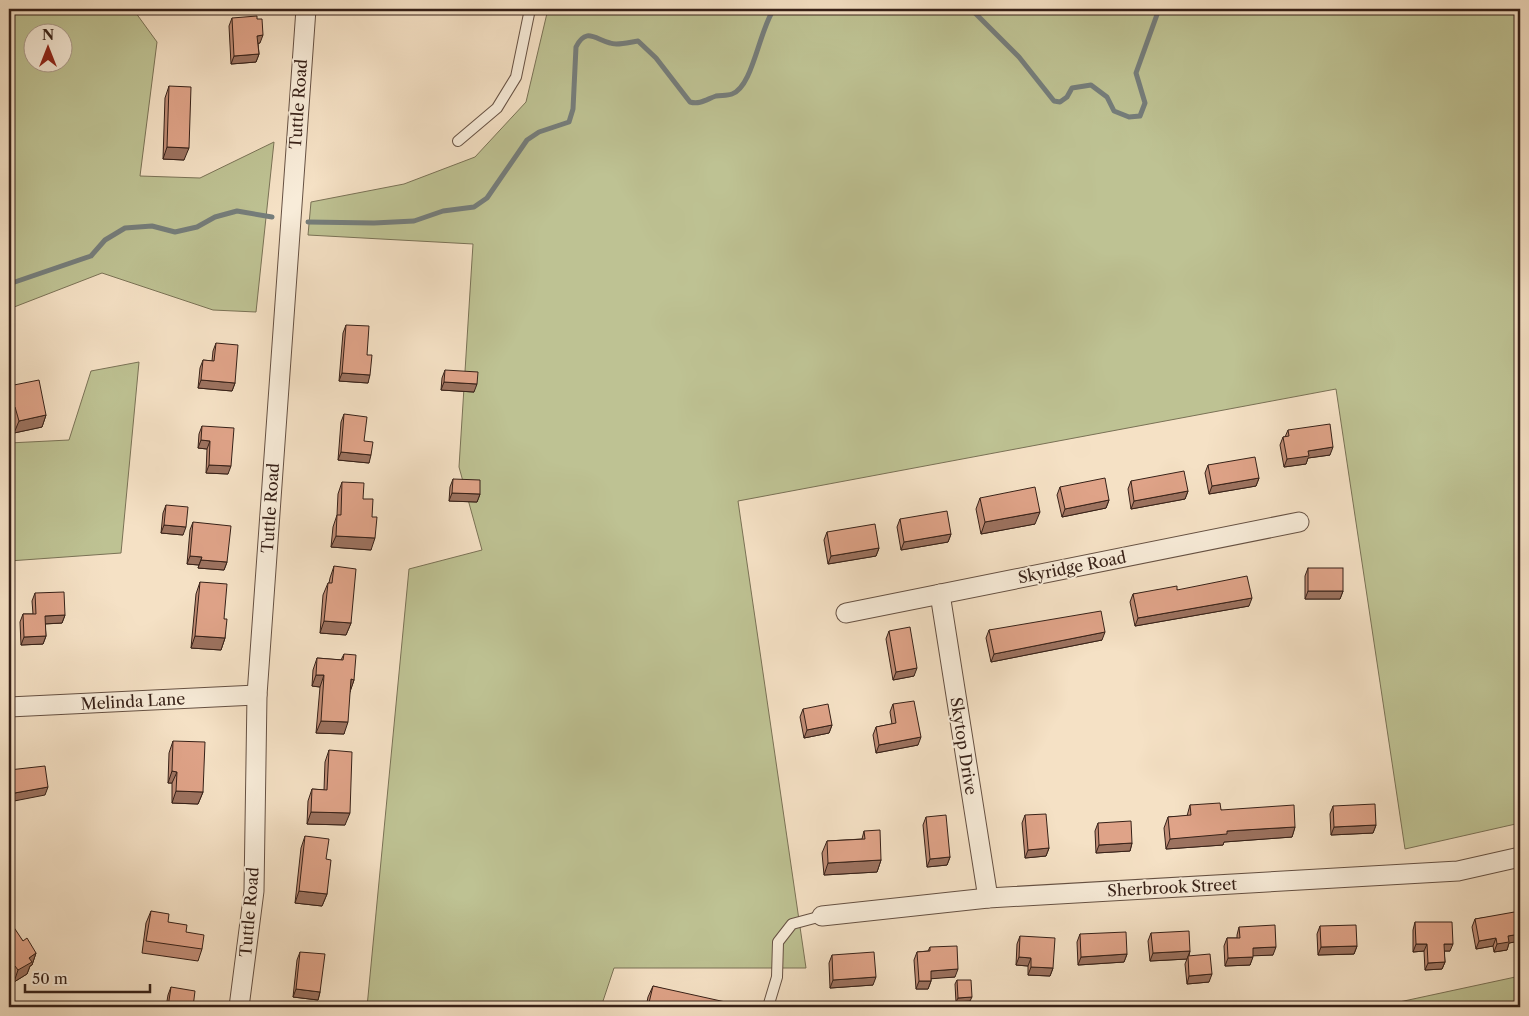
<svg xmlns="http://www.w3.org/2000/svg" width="1529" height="1016" font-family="'Libre Caslon Text',serif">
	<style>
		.green { fill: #bec293; stroke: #7a7256; fill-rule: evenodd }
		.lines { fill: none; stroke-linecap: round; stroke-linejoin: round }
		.stream { stroke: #757d7b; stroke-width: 5 }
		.service-casing { stroke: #665143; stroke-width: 12 }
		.minor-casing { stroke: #665143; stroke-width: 21 }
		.service { stroke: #f8ecd9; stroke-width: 10 }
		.minor { stroke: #f8ecd9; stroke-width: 19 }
		.wall { fill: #c08c75; stroke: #372118 }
		.shaded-wall { fill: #9c725f; stroke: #372118 }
		.building { fill: #dfa388; stroke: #372118 }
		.labels { text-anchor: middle; stroke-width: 4; stroke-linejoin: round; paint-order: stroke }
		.street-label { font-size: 16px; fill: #372118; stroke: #f8ecd9 }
	</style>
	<rect width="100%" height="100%" fill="#f5e1c5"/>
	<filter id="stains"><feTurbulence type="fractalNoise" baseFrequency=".004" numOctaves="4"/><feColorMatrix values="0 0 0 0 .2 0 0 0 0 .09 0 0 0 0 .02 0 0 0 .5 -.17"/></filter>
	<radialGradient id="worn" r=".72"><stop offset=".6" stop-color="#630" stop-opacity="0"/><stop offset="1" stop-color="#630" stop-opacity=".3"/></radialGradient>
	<g class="green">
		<path d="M 9,9 L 133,9 L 157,42 L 140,176 L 200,178 L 274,142 L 256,312 L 213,310 L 102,273 L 9,309 ZM 32,32 L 62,32 L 62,62 L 32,62 Z"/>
		<polygon points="548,9 1520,9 1520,823 1405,849 1336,389 738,501 806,968 614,968 601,1007 367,1007 409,569 482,550 459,467 473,244 308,235 311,202 404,184 475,157 526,102"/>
		<polygon points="139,362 121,553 9,561 9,443 69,440 91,371"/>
		<polygon points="1520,976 1520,1007 1376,1007"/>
	</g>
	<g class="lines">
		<g class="stream">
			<polyline points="971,9 1019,57 1054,101 1060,102 1067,97 1072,88 1091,85 1107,97 1114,111 1129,117 1140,116 1145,103 1136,73 1159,9"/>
			<path d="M 308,222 L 374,223 L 414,221 L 443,211 L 474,207 L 487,198 L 527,140 L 539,132 L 569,122 L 573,109 L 576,47 C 586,27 595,39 610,43 C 617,46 630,42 638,41 L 656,58 L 690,102 C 700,105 707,99 716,96 C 721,95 727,96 732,94 C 753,87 759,30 774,9"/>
			<polyline points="9,284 91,256 105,240 125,228 152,226 175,232 197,227 215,217 237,211 272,217"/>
		</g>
		<g class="service-casing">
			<g id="service">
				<polyline points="458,141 497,108 516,77 530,9"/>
				<polyline points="768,1007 777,977 778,942 792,924 822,916"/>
			</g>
		</g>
		<g class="minor-casing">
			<g id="minor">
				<polyline points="940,594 988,898"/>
				<polyline points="846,613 1299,522"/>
				<polyline points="9,707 257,695"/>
				<polyline points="822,916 988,898 1458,871 1520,857"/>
				<polyline points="239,1007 254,891 257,695 306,9"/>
			</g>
		</g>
		<use href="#service" class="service"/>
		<use href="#minor" class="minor"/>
	</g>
	<g class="wall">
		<polygon points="232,18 260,43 258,43 259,54 256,62 231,64 229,26"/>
		<polygon points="169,86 184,160 163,159 165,98"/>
		<polygon points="346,325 367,355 368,383 339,381 343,333"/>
		<polygon points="216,343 235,383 232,391 198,388 200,368 203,360 212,361 213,351"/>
		<polygon points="445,370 474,392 441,390 442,378"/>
		<polygon points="9,386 46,415 42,427 14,433 11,419"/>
		<polygon points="344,414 364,441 369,463 338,460 341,422"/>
		<polygon points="202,426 228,474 206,473 207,449 198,448 199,434"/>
		<polygon points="1288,430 1330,455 1308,458 1306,464 1284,467 1280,445 1283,437 1285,437"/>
		<polygon points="1208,465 1259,478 1256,486 1209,494 1205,473"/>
		<polygon points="453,479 480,494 477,502 449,501 450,487"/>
		<polygon points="1131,481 1188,491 1185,499 1131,509 1128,489"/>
		<polygon points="342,482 363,499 371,550 331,547 333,527 337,515 338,494"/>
		<polygon points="1060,487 1109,500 1106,508 1062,517 1057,495"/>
		<polygon points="980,498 1035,524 981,534 976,509"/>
		<polygon points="166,505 183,535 161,533 163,513"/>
		<polygon points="900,519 951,534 948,542 901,550 897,527"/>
		<polygon points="193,522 227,562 224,570 198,568 199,565 187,564 190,530"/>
		<polygon points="827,532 879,548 876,556 828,564 824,540"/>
		<polygon points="334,566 351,623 346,635 320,633 323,595 328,583 329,583 330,578"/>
		<polygon points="1308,568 1343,591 1340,599 1305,599 1305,576"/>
		<polygon points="200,582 224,619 225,638 221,650 191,648 196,594"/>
		<polygon points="1177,590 1249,606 1135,626 1130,602 1133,594"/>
		<polygon points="35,593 65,615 62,623 45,624 46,636 43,644 21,645 20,622 23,614 33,614 32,601"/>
		<polygon points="989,630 1102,640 991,662 986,638"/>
		<polygon points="889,631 914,676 893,680 886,639"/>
		<polygon points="344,654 354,680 350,691 344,734 316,733 320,687 312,686 313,670 317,658 341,660"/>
		<polygon points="893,704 918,745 876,753 873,735 876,727 892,724 890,712"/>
		<polygon points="803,709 832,725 829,733 804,738 800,717"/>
		<polygon points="173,741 203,792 198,804 172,803 172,783 168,783 169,753"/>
		<polygon points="329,750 345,825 307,824 308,801 312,789 324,790 325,762"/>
		<polygon points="1190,805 1221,810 1295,827 1292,837 1224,842 1223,845 1166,849 1164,828 1168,817 1187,816"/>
		<polygon points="1333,806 1376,825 1373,833 1331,835 1330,814"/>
		<polygon points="1025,815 1049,848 1046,856 1025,858 1022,823"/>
		<polygon points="926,817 950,857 947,865 927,867 923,825"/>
		<polygon points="1098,823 1132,843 1130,851 1096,853 1095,831"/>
		<polygon points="864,831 881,860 877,872 824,875 822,853 827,841 862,839"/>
		<polygon points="305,836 326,859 327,894 322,906 295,903 301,848"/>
		<polygon points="151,911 168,922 186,932 202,949 198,961 142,953 146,923"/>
		<polygon points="1520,913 1520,941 1509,943 1507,950 1494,952 1493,946 1476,949 1472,927 1475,919"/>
		<polygon points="1415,922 1450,951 1444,951 1445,962 1442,969 1425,970 1424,951 1413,952 1413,930"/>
		<polygon points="9,925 23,941 36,953 32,965 30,966 27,974 14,982 11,977 9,979"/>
		<polygon points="1320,926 1357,946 1354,954 1318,955 1317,934"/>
		<polygon points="1239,927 1273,955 1253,955 1250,965 1225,966 1224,946 1227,938 1237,938 1237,935"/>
		<polygon points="1151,933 1190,951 1189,956 1209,982 1187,984 1185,964 1187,959 1150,961 1148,941"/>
		<polygon points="1080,934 1127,954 1124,962 1078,965 1077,942"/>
		<polygon points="1020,936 1053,968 1050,976 1028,975 1028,966 1016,965 1017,944"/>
		<polygon points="930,947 955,977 931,978 931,981 928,989 916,989 914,960 917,952 928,951"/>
		<polygon points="300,952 320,992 318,1000 293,997 297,960"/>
		<polygon points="832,955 873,985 830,988 829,963"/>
		<polygon points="957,980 970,1001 956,1002 955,984"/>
		<polygon points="653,986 729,1007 646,1007 648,997"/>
		<polygon points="171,987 193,1007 166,1007 168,995"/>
	</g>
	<g class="shaded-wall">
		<polygon points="190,9 214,9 212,14 188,14"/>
		<polygon points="263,35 260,43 254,44 257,36"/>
		<polygon points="259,54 256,62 231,64 234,56"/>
		<polygon points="167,147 189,148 184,160 163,159"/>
		<polygon points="342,373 370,375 368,383 339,381"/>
		<polygon points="201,380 235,383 232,391 198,388"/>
		<polygon points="444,382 477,384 474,392 441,390"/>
		<polygon points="15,407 11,419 9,419 9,408"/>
		<polygon points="46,415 42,427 14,433 19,421"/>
		<polygon points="201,440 210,441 207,449 198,448"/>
		<polygon points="1333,447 1330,455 1308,458 1306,464 1284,467 1287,459 1308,451"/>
		<polygon points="341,452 371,455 369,463 338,460"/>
		<polygon points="209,465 231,466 228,474 206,473"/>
		<polygon points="1259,478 1256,486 1209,494 1212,486"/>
		<polygon points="1188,491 1185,499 1131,509 1134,501"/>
		<polygon points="452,493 480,494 477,502 449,501"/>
		<polygon points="1109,500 1106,508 1062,517 1065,509"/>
		<polygon points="1040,512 1035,524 981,534 985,522"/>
		<polygon points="164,525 186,527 183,535 161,533"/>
		<polygon points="951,534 948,542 901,550 904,542"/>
		<polygon points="336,536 375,538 371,550 331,547"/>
		<polygon points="879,548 876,556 828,564 831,556"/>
		<polygon points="190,556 202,557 199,565 187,564"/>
		<polygon points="201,560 227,562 224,570 198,568"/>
		<polygon points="1308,591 1343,591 1340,599 1305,599"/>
		<polygon points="1252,598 1249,606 1135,626 1138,618"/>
		<polygon points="65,615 62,623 42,624 45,616"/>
		<polygon points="324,621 351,623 346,635 320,633"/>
		<polygon points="1105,632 1102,640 991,662 994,654"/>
		<polygon points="46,636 43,644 21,645 24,637"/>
		<polygon points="195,636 225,638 221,650 191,648"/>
		<polygon points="917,668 914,676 893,680 896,672"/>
		<polygon points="316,675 324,675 320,687 312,686"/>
		<polygon points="351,679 354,680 350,692"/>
		<polygon points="321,721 348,722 344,734 316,733"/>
		<polygon points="832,725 829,733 804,738 807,730"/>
		<polygon points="921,737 918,745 876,753 879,745"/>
		<polygon points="172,771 177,772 172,783 168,783"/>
		<polygon points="48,787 45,795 9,802 9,794"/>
		<polygon points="176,791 203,792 198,804 172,803"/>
		<polygon points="311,812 350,813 345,825 307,824"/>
		<polygon points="1376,825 1373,833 1331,835 1334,827"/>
		<polygon points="1295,827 1292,837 1224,842 1223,845 1166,849 1170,839 1227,831"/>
		<polygon points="1132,843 1130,851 1096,853 1099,845"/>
		<polygon points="1049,848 1046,856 1025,858 1028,850"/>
		<polygon points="950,857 947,865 927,867 930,859"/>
		<polygon points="881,860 877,872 824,875 828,863"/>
		<polygon points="299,891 327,894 322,906 295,903"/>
		<polygon points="1520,934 1520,941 1509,943 1507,950 1494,952 1497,944 1508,936"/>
		<polygon points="1496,938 1493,946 1476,949 1479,941"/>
		<polygon points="1416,944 1427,944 1424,951 1413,952"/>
		<polygon points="1444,944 1453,944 1450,951 1442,951"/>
		<polygon points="1357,946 1354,954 1318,955 1321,947"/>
		<polygon points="1276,947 1273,955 1250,956 1253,948"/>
		<polygon points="1190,951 1187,959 1150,961 1153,953"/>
		<polygon points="36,953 32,965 30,966 27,974 14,982 18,970 29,958"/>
		<polygon points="1127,954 1124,962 1078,965 1081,957"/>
		<polygon points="1019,957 1031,958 1028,966 1016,965"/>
		<polygon points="1253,957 1250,965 1225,966 1228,958"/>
		<polygon points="1445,962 1442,969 1425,970 1428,963"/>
		<polygon points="15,966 11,977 9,979 9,972 10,969"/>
		<polygon points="1031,967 1053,968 1050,976 1028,975"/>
		<polygon points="958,969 955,977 928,979 931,971"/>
		<polygon points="1212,974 1209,982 1187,984 1189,976"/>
		<polygon points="876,977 873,985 830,988 833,980"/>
		<polygon points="919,981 931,981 928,989 916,989"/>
		<polygon points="296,989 320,992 318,1000 293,997"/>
		<polygon points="972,997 970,1001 956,1002 958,998"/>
	</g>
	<g class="building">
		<polygon points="257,16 257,19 262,19 263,35 257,36 259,54 234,56 232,18"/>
		<polygon points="169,86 191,87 189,148 167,147"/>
		<polygon points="346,325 369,326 367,355 372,355 370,375 342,373"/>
		<polygon points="216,343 238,345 235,383 201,380 203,360 214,361"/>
		<polygon points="445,370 478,372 477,384 444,382"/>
		<polygon points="39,380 46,415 19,421 15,407 9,408 9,386"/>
		<polygon points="344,414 367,417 364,441 373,442 371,455 341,452"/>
		<polygon points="1330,424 1333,447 1308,451 1309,456 1287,459 1283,437 1289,436 1288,430"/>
		<polygon points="202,426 234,428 231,466 209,465 210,441 201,440"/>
		<polygon points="1255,457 1259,478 1212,486 1208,465"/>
		<polygon points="1184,471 1188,491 1134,501 1131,481"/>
		<polygon points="1105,478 1109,500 1065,509 1060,487"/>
		<polygon points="453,479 480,480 480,494 452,493"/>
		<polygon points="342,482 364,483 363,499 373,499 372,517 377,517 375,538 336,536 337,515 341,515"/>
		<polygon points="1035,487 1040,512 985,522 980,498"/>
		<polygon points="166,505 188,507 186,527 164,525"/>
		<polygon points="947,511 951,534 904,542 900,519"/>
		<polygon points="193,522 231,526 227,562 201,560 202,557 190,556"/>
		<polygon points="875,524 879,548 831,556 827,532"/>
		<polygon points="334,566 356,569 351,623 324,621 328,583 332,583"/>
		<rect x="1308" y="568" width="35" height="23"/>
		<polygon points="1247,576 1252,598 1138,618 1133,594 1177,586 1177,590"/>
		<polygon points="200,582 227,584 224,619 227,619 225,638 195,636"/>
		<polygon points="64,592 65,615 45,616 46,636 24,637 23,614 36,614 35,593"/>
		<polygon points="1101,611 1105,632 994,654 989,630"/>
		<polygon points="910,627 917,668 896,672 889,631"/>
		<polygon points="344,654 356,655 354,680 351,679 348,722 321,721 324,675 316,675 317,658 343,660"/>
		<polygon points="914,701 921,737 879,745 876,727 896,723 893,704"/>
		<polygon points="828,704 832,725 807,730 803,709"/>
		<polygon points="173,741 205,742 203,792 176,791 177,772 172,771"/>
		<polygon points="329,750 352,752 350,813 311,812 312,789 327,790"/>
		<polygon points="45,766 48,787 9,794 9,770"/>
		<polygon points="1220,803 1221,810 1294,805 1295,827 1227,831 1227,834 1170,839 1168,817 1191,815 1190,805"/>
		<polygon points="1375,804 1376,825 1334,827 1333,806"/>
		<polygon points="1046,814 1049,848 1028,850 1025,815"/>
		<polygon points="946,815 950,857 930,859 926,817"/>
		<polygon points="1131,821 1132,843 1099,845 1098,823"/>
		<polygon points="880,830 881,860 828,863 827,841 865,839 864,831"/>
		<polygon points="305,836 329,839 326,859 331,860 327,894 299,891"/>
		<polygon points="151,911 169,914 168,922 187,925 186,932 204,935 202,949 146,941"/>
		<polygon points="1520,911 1520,934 1508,936 1509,942 1497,944 1496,938 1479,941 1475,919"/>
		<polygon points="1415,922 1452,922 1453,944 1444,944 1445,962 1428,963 1427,944 1416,944"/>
		<polygon points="11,923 23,941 27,938 36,953 29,958 32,962 18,970 15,966 10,969 9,967 9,925"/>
		<polygon points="1275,925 1276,947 1253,948 1253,957 1228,958 1227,938 1240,938 1239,927"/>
		<polygon points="1356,925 1357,946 1321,947 1320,926"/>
		<polygon points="1189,931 1190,951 1153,953 1151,933"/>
		<polygon points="1126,932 1127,954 1081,957 1080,934"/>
		<polygon points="1020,936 1055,938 1053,968 1031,967 1031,958 1019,957"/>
		<polygon points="957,946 958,969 931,971 931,981 919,981 917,952 930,951 930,947"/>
		<polygon points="300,952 325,954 320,992 296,989"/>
		<polygon points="874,952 876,977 833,980 832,955"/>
		<polygon points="1210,954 1212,974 1189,976 1188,956"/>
		<polygon points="957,980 971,980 972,997 958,998"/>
		<polygon points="653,986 730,1003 729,1007 648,1007"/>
		<polygon points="171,987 195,991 193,1007 168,1007"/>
	</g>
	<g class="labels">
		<g class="street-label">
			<text transform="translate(298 104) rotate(-86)" y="6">Tuttle Road</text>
			<text transform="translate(270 508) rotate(-86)" y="6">Tuttle Road</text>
			<text transform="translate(1072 567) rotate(-11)" y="6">Skyridge Road</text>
			<text transform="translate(133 701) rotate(-3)" y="6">Melinda Lane</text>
			<text transform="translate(964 746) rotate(81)" y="6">Skytop Drive</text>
			<text transform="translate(1172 887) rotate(-3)" y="6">Sherbrook Street</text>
			<text transform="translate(249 912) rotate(-85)" y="6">Tuttle Road</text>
		</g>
	</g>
	<rect width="1529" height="1016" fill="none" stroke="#f5e1c5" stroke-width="30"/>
	<rect x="10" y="10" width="1509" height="996" fill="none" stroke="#372118" stroke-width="2.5"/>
	<rect x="15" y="15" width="1499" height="986" fill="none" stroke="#372118"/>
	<g transform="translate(48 48)"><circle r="24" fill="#f8ecd9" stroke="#ab9b8c"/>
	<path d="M0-4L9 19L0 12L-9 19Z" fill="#8f2418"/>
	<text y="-8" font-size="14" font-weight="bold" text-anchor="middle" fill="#372118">N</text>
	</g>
	<path d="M25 984v8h125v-8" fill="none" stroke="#372118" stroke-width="2.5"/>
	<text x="32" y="984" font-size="15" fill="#372118" stroke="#f8ecd9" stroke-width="4" paint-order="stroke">50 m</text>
	<rect width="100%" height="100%" filter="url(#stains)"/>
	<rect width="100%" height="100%" fill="url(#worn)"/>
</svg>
